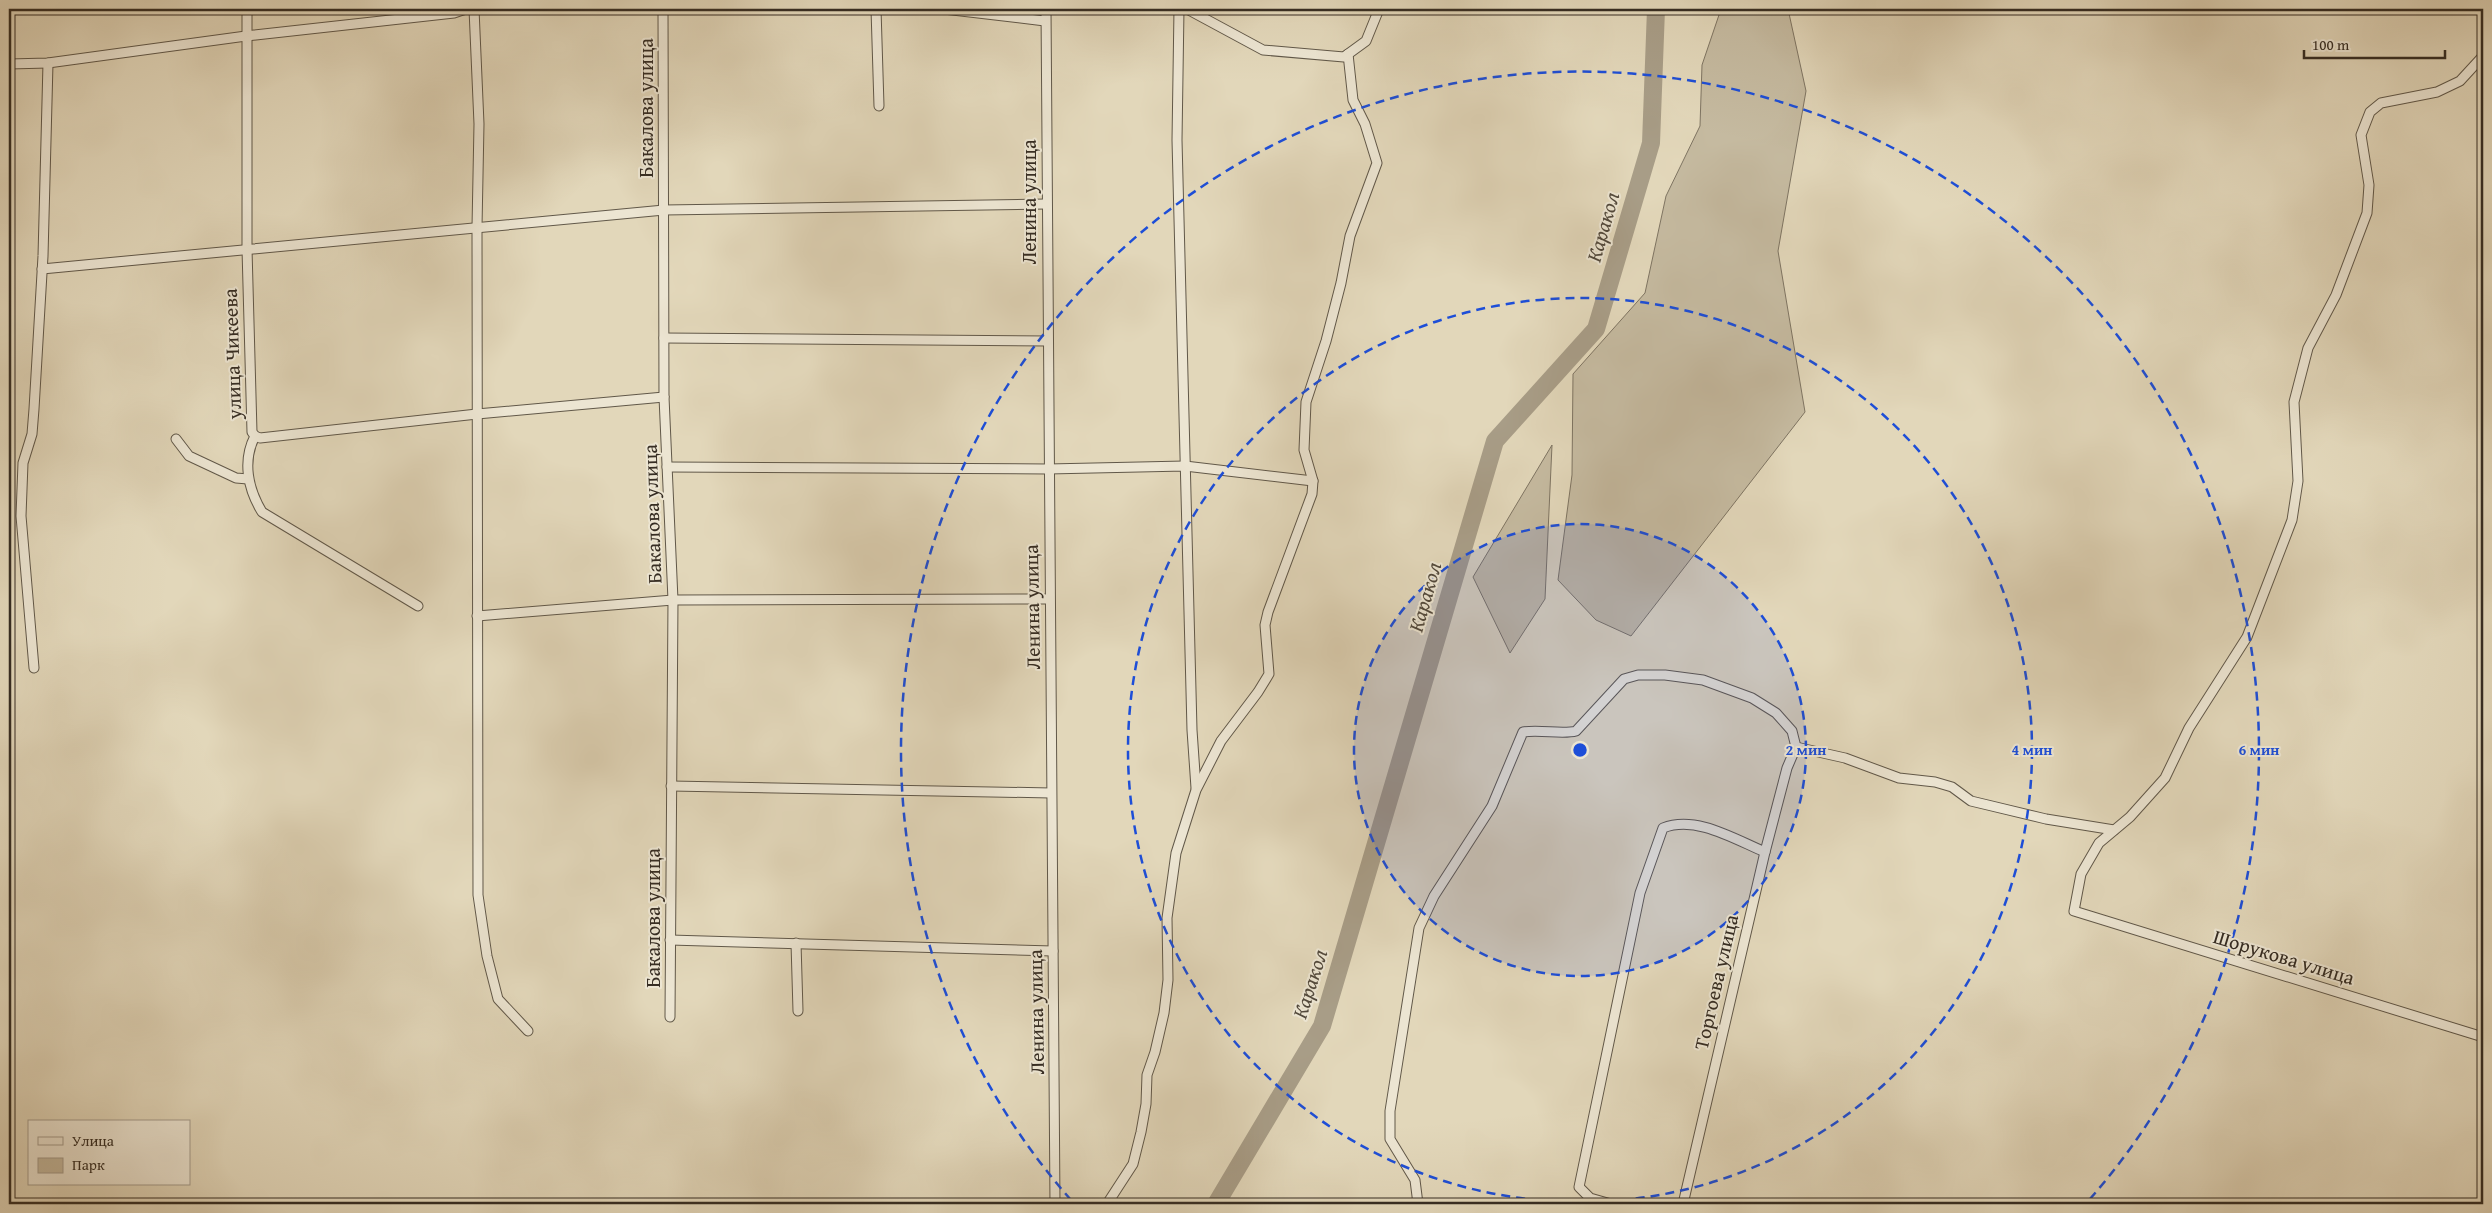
<svg xmlns="http://www.w3.org/2000/svg" width="2492" height="1213" font-family="'Gentium Book Plus',serif">
	<style>
		.green { fill: #c5baa0; stroke: #7e7462 }
		.lines { fill: none; stroke-linecap: round; stroke-linejoin: round }
		.river { stroke: #a89d87; stroke-width: 18 }
		.street-casing { stroke: #615849; stroke-width: 11 }
		.street { stroke: #ece5d2; stroke-width: 9 }
		.ring { fill: none; stroke: #1d4ed8; stroke-width: 2.5; stroke-dasharray: 9 6 }
		.labels { text-anchor: middle; stroke-width: 4; stroke-linejoin: round; paint-order: stroke }
		.street-label { font-size: 20px; fill: #362d23; stroke: #ece5d2 }
		.water-label { font-size: 21px; font-style: italic; fill: #52493c; stroke: #ece5d2 }
		.centre { fill: #1d4ed8; stroke: #ece5d2; stroke-width: 2.5 }
		.ring-label { font-size: 15px; text-anchor: middle; font-weight: bold; fill: #1d4ed8; stroke: #ece5d2; stroke-width: 4; stroke-linejoin: round; paint-order: stroke }
	</style>
	<rect width="100%" height="100%" fill="#e2d7ba"/>
	<filter id="stains"><feTurbulence type="fractalNoise" baseFrequency=".004" numOctaves="4"/><feColorMatrix values="0 0 0 0 .2 0 0 0 0 .09 0 0 0 0 .02 0 0 0 .5 -.17"/></filter>
	<radialGradient id="worn" r=".72"><stop offset=".6" stop-color="#630" stop-opacity="0"/><stop offset="1" stop-color="#630" stop-opacity=".3"/></radialGradient>
	<g class="green">
		<polygon points="1721,9 1788,9 1806,91 1778,251 1805,412 1631,636 1596,620 1558,580 1572,475 1573,374 1645,293 1666,196 1700,126 1702,65"/>
		<polygon points="1552,445 1545,599 1510,653 1473,577"/>
	</g>
	<g class="lines">
		<polyline class="river" points="1216,1204 1322,1026 1495,441 1596,329 1651,143 1656,9"/>
		<g class="street-casing">
			<g id="street">
				<polyline points="247,9 247,249 252,432 255,436 260,438 477,414 664,397"/>
				<polyline points="474,9 479,124 477,227 478,895 487,956 498,999 528,1031"/>
				<polyline points="663,9 664,397 673,600 670,1017"/>
				<polyline points="876,9 879,106"/>
				<polyline points="944,9 1045,21"/>
				<polyline points="1046,9 1055,1204"/>
				<polyline points="1179,9 1177,140 1192,730 1196,788"/>
				<polyline points="1187,9 1263,50 1344,57 1366,41 1379,9"/>
				<polyline points="2483,56 2460,81 2437,92 2381,103 2370,112 2361,135 2369,185 2367,213 2336,295 2308,348 2294,402 2298,481 2292,520 2247,637 2189,728 2165,778 2130,817 2099,843 2081,874 2074,911 2483,1037"/>
				<polyline points="9,64 48,63 246,36 454,13 466,9"/>
				<polyline points="42,269 664,210 1046,204"/>
				<polyline points="664,338 1047,341"/>
				<path d="M 255,436 C 242,461 248,489 262,512 L 418,606"/>
				<polyline points="176,439 189,456 236,478 248,479"/>
				<polyline points="667,467 1048,469 1185,466 1313,481"/>
				<polyline points="477,616 673,600 1049,599"/>
				<polyline points="34,668 21,516 23,463 32,434 34,409 43,256 48,63"/>
				<polyline points="1796,747 1845,758 1899,778 1935,782 1952,787 1971,801 2046,819 2114,830"/>
				<polyline points="671,786 1051,793"/>
				<polyline points="670,940 1053,951"/>
				<polyline points="796,943 798,1011"/>
				<polyline points="1107,1204 1133,1164 1141,1132 1146,1104 1147,1075 1155,1052 1164,1013 1168,980 1167,918 1176,853 1196,790 1221,741 1258,692 1269,674 1265,625 1268,612 1312,494 1313,481 1304,450 1306,402 1326,341 1341,283 1350,236 1377,163 1365,124 1353,100 1348,54"/>
				<path d="M 1418,1204 L 1415,1180 L 1390,1139 L 1390,1111 L 1419,928 L 1434,896 L 1492,806 L 1523,732 C 1541,729 1562,735 1576,731 L 1624,679 L 1638,675 L 1665,675 L 1703,680 L 1752,698 L 1776,713 L 1792,731 L 1796,747 L 1787,768 L 1765,852 L 1683,1204"/>
				<path d="M 1611,1204 L 1590,1198 L 1579,1187 L 1640,893 L 1663,828 C 1696,815 1734,839 1765,852"/>
			</g>
		</g>
		<use href="#street" class="street"/>
	</g>
	<circle cx="1580" cy="750" r="226" fill="#1d4ed8" fill-opacity=".12"/>
	<g class="ring">
		<circle cx="1580" cy="750" r="226"/>
		<circle cx="1580" cy="750" r="452"/>
		<path d="M1071 1200A679 679 0 1 1 2089 1200"/>
	</g>
	<g class="labels">
		<g class="street-label">
			<text transform="translate(646 108) rotate(-90)" y="7">Бакалова улица</text>
			<text transform="translate(1029 202) rotate(-90)" y="7">Ленина улица</text>
			<text transform="translate(232 354) rotate(-92)" y="7">улица Чикеева</text>
			<text transform="translate(652 514) rotate(-92)" y="7">Бакалова улица</text>
			<text transform="translate(1032 607) rotate(-91)" y="7">Ленина улица</text>
			<text transform="translate(653 918) rotate(-90)" y="7">Бакалова улица</text>
			<text transform="translate(2284 957) rotate(17)" y="7">Шорукова улица</text>
			<text transform="translate(1716 982) rotate(-77)" y="7">Торгоева улица</text>
			<text transform="translate(1036 1012) rotate(-91)" y="7">Ленина улица</text>
		</g>
		<g class="water-label">
			<text transform="translate(1603 227) rotate(-74)" y="7">Каракол</text>
			<text transform="translate(1425 597) rotate(-74)" y="7">Каракол</text>
			<text transform="translate(1310 984) rotate(-72)" y="7">Каракол</text>
		</g>
	</g>
	<circle cx="1580" cy="750" r="8" class="centre"/>
	<g class="ring-label">
		<text x="1806" y="755">2 мин</text>
		<text x="2032" y="755">4 мин</text>
		<text x="2259" y="755">6 мин</text>
	</g>
	<rect width="2492" height="1213" fill="none" stroke="#e2d7ba" stroke-width="30"/>
	<rect x="10" y="10" width="2472" height="1193" fill="none" stroke="#362d23" stroke-width="2.5"/>
	<rect x="15" y="15" width="2462" height="1183" fill="none" stroke="#362d23"/>
	<rect x="28" y="1120" width="162" height="65" fill="#ece5d2" stroke="#a39b8c"/>
	<rect x="38" y="1137" width="25" height="8" fill="#ece5d2" stroke="#a39b8c"/>
	<text x="72" y="1146" font-size="15" fill="#362d23">Улица</text>
	<rect x="38" y="1158" width="25" height="15" fill="#c5baa0" stroke="#a39b8c"/>
	<text x="72" y="1170" font-size="15" fill="#362d23">Парк</text>
	<path d="M2304 50v8h141v-8" fill="none" stroke="#362d23" stroke-width="2.5"/>
	<text x="2312" y="50" font-size="15" fill="#362d23" stroke="#ece5d2" stroke-width="4" paint-order="stroke">100 m</text>
	<rect width="100%" height="100%" filter="url(#stains)"/>
	<rect width="100%" height="100%" fill="url(#worn)"/>
</svg>
